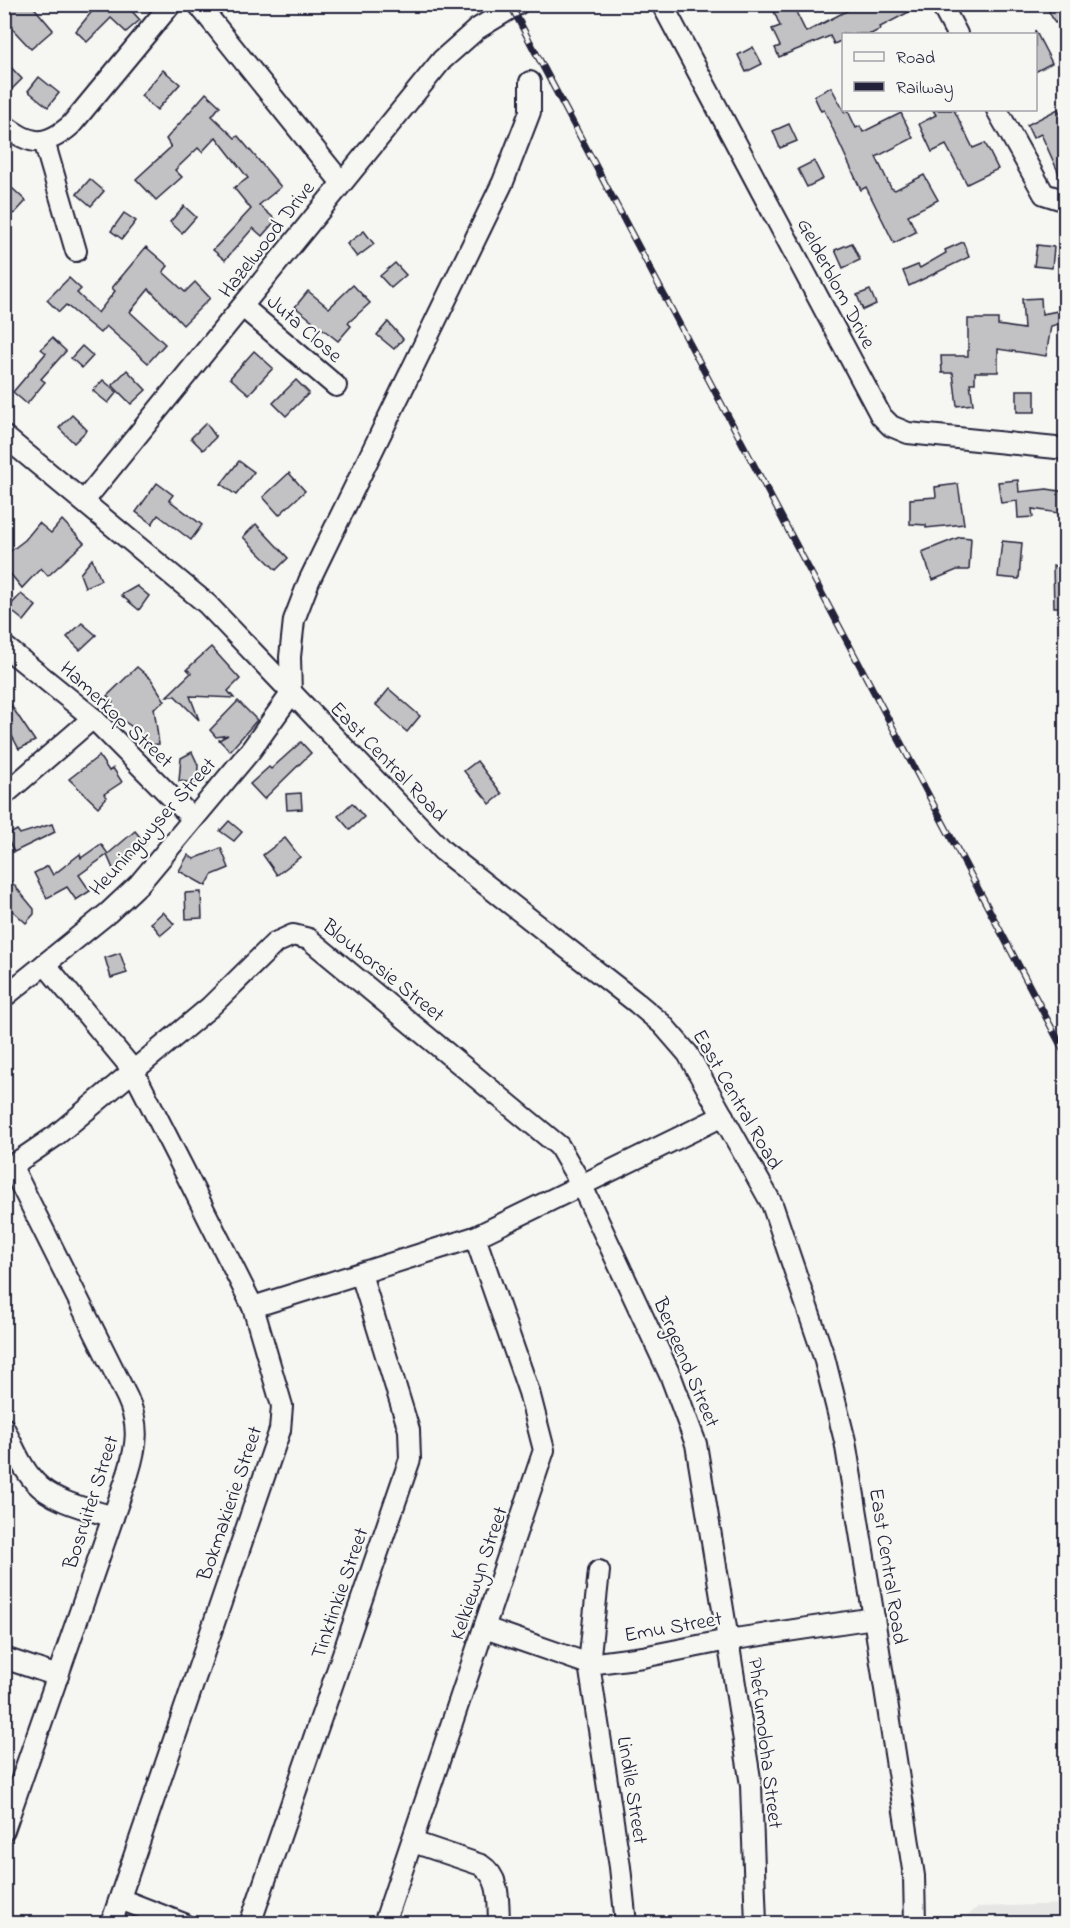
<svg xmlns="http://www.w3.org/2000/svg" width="1070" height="1928" font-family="'Indie Flower',sans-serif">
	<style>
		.built { fill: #e6e6e4 }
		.building { fill: #c2c2c4; stroke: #22223b; stroke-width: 1.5 }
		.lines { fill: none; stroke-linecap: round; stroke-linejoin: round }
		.minor-casing { stroke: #22223b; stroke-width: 24 }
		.minor { stroke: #f6f6f2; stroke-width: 20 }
		.rail-casing { stroke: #22223b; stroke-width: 7 }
		.rail { stroke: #f6f6f2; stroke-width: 4.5; stroke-dasharray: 14; stroke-linecap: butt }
		.labels { text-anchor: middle; stroke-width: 4.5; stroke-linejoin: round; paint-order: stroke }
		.street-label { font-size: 21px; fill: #22223b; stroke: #f6f6f2 }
	</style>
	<rect width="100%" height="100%" fill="#f6f6f2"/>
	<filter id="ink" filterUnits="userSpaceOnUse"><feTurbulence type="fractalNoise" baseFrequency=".0167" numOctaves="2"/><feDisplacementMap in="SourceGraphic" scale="12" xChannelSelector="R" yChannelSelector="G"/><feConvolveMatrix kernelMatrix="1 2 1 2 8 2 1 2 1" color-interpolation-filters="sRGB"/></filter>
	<g filter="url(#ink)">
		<polygon class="built" points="1065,1904 1065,1923 958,1923 978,1907"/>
		<g class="building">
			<polygon points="4,4 31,4 53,30 31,49 4,20"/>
			<polygon points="98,4 131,4 128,7 140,20 126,32 111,18 87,42 76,31"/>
			<polygon points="771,4 792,4 806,32 860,4 924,4 880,27 881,29 871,34 843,34 843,40 834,44 830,36 779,57 775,48 780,46 772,29 780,26"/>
			<polygon points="1045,4 1065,4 1065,18 1055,23"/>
			<polygon points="1035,30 1052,63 1035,72"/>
			<polygon points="753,47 762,64 746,72 738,55"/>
			<polygon points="4,60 22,79 12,89 4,81"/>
			<polygon points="163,70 180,84 157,110 141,96"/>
			<polygon points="39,77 59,93 48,107 28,91"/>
			<polygon points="831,87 845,113 848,111 856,128 860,126 863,132 901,113 913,138 876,157 891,188 895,190 924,175 938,200 908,215 916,232 894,243 866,187 861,190 824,110 821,111 814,96"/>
			<polygon points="206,93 220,106 212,116 235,138 238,136 281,187 259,205 276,220 262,236 253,228 225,260 213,250 251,209 234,188 248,178 216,137 202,152 198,148 175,170 182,177 156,200 136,179 171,147 166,139"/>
			<polygon points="1058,109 1065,125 1065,187 1041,134 1033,138 1027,125"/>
			<polygon points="933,110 954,110 973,148 985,143 998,169 967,184 946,145 932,152 919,124 936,115"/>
			<polygon points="789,124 797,141 780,148 773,131"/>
			<polygon points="814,161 823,179 807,187 798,169"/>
			<polygon points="90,179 104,191 91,206 77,194"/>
			<polygon points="12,188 26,201 14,214 4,205 4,196"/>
			<polygon points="184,206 196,217 182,233 170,222"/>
			<polygon points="124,213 136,221 122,239 111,231"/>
			<polygon points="364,231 374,244 357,257 347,244"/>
			<polygon points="963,242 969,257 909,286 903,271 918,265 920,268 946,253 945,250"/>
			<polygon points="852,243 860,260 843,268 835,250"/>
			<polygon points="1037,245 1054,247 1052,268 1034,266"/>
			<polygon points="146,247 168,266 163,272 185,292 195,282 210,298 183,325 149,289 130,312 165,344 148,363 106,326 100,333 66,305 59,312 47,300 69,278 81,289 77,293 98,313 115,291 112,288"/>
			<polygon points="395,263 406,275 391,288 380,276"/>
			<polygon points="353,285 370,303 348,323 351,326 338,341 295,307 308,291 329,308"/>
			<polygon points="870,290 876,304 863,310 857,295"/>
			<polygon points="1041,298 1042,314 1063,310 1065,322 1051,326 1046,356 998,349 998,372 975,372 975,383 970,383 973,404 957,406 953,373 942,373 941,356 968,356 968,319 998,319 998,325 1024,329 1022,299"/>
			<polygon points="388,322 403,339 394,349 377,335"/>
			<polygon points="52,338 66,351 41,379 45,382 27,404 13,392 46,353 41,349"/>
			<polygon points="82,346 93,356 82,368 71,358"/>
			<polygon points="254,351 273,368 249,394 230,378"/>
			<polygon points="127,370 146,390 131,404 112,385"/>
			<polygon points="103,380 117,392 108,403 93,391"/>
			<polygon points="296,380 309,393 286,416 273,403"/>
			<rect x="1017" y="390" width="18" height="22"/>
			<polygon points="72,415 87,430 74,443 59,428"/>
			<polygon points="206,423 216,437 203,450 191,438"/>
			<polygon points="239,461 254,472 236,495 221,484"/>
			<polygon points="289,473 305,491 279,515 263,497"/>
			<polygon points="1018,480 1019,492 1047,489 1065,492 1065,514 1032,509 1033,517 1018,518 1017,501 1001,503 998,482"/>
			<polygon points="157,483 173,495 169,500 202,525 191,540 158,515 152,524 136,512"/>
			<polygon points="958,484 964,524 926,528 926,525 910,524 910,499 936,497 935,487"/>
			<polygon points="62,520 84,543 48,576 41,568 22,588 4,566 4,556 25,540 39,523 51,533"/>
			<polygon points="256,524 288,558 276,570 243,537"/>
			<polygon points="960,537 971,538 969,570 957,570 933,580 922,552"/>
			<polygon points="1002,541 1022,543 1019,579 998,577"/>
			<polygon points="92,559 101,580 85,587 80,574"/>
			<polygon points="1065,565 1065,607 1054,607 1053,566"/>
			<polygon points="137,586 149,596 139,610 121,595"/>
			<polygon points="21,594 36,606 24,621 8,608"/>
			<polygon points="82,623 96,635 80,650 67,637"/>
			<polygon points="211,647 240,679 228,691 234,698 190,696 199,720 175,696 167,696 191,673 187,669"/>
			<polygon points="137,667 151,679 165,701 154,708 159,744 142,746 141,733 106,709 113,702 107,696"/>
			<polygon points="389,689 420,716 407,732 376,705"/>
			<polygon points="4,695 35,741 19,749 4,721"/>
			<polygon points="238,701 257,720 230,751 219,740 228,735 216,737 210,730"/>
			<polygon points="301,742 311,753 264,799 250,784 269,767 271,769"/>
			<polygon points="192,752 198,765 197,783 179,781 181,758"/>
			<polygon points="99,756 109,771 113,768 122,782 104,794 107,797 98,807 69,779"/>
			<polygon points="477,761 502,794 490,804 464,771"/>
			<polygon points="301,793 302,809 287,810 286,794"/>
			<polygon points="352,803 364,817 350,830 338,816"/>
			<polygon points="229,821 242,832 234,841 220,831"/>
			<polygon points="52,824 55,832 14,852 6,836 17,830 20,834"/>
			<polygon points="135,831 146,844 114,871 107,855 79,875 90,891 76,900 67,887 47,898 34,873 48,866 53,875 80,854 81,858 101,844 108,854"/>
			<polygon points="285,838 300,857 277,875 263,855"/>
			<polygon points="221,848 229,868 212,875 206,886 179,871 188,855 194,859"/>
			<polygon points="4,873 34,909 34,914 26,923 4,903"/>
			<polygon points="201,892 202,918 186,919 185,893"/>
			<polygon points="163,912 174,924 161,935 151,923"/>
			<polygon points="120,953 127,973 111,978 105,958"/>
		</g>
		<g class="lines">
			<g class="minor-casing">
				<g id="minor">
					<polyline points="198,4 341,182"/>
					<polyline points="662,4 881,416 891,426 908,433 1066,449"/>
					<polyline points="941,4 957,34"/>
					<polyline points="997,110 1044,194 1066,201"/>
					<path d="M 4,125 C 31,146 46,147 71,125 L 171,4"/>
					<polyline points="44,141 76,251"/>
					<polyline points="243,307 336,386"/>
					<polyline points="4,436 207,604 443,851 637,1003 662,1024 688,1054 772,1204 824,1357 845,1441 874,1618 914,1876 915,1924"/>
					<polyline points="84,501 442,60 477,29 518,4"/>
					<polyline points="4,646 93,718 193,819"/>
					<polyline points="4,795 93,718"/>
					<polyline points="45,964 133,1070 189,1180 253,1307 282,1406 280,1430 111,1924"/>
					<polyline points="4,997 108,913 139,884 251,750 291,694 290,657 294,620 309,581 503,182 530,112 530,82"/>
					<polyline points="4,1171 54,1137 210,1007 275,943 293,935 309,939 559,1146 581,1184 671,1377 696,1444 728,1640 751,1785 756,1924"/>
					<polyline points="253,1307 475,1237 723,1116"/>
					<path d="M 4,1428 C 13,1446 21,1467 35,1482 C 53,1502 88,1509 113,1517"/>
					<polyline points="599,1571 589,1664 620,1867 626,1924"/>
					<polyline points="485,1628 589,1664 643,1657 728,1640 874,1618"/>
					<polyline points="4,1658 58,1676"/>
					<path d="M 4,1830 L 128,1474 C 137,1445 140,1425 127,1397 L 12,1167"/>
					<path d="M 413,1842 L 481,1865 C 501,1878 498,1901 499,1924"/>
					<polyline points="120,1899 184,1924"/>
					<polyline points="250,1924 410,1459 409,1430 361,1274"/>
					<polyline points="384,1924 544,1450 529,1392 475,1237"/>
				</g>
			</g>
			<use href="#minor" class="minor"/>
			<g class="rail-casing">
				<polyline id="rail" points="510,4 1066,1055"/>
			</g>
			<use href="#rail" class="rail"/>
		</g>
	</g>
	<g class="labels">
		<g class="street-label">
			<text transform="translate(266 239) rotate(-52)" y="7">Hazelwood Drive</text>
			<text transform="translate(837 283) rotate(62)" y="7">Gelderblom Drive</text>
			<text transform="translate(305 328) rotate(41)" y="7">Juta Close</text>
			<text transform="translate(117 714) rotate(43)" y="7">Hamerkop Street</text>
			<text transform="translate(389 761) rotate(46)" y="7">East Central Road</text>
			<text transform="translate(152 826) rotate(-48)" y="7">Heuningwyser Street</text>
			<text transform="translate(384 970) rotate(39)" y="7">Blouborsie Street</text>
			<text transform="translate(738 1099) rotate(60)" y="7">East Central Road</text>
			<text transform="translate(687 1362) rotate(67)" y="7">Bergeend Street</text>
			<text transform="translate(90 1502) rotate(-72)" y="7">Bosruiter Street</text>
			<text transform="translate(229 1503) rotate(-71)" y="7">Bokmakierie Street</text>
			<text transform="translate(889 1566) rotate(81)" y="7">East Central Road</text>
			<text transform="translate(478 1573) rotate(-71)" y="7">Kelkiewyn Street</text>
			<text transform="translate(339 1593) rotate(-71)" y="7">Tinktinkie Street</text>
			<text transform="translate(673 1626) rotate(-10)" y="7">Emu Street</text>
			<text transform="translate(766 1743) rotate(83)" y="7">Phefumoloha Street</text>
			<text transform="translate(633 1790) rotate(81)" y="7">Lindile Street</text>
		</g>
	</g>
	<rect width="1070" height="1928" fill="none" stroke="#f6f6f2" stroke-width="24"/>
	<rect x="12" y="12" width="1046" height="1904" fill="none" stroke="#22223b" stroke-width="2" filter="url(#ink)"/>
	<rect x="842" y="33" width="195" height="78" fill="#f6f6f2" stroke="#a1a1a9" stroke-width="1.5"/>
	<rect x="854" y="52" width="30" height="9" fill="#f6f6f2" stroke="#a1a1a9" stroke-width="1.5"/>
	<text x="896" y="63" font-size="18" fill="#22223b">Road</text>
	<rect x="854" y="82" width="30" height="9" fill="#22223b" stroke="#a1a1a9" stroke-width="1.5"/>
	<text x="896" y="93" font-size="18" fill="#22223b">Railway</text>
</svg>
